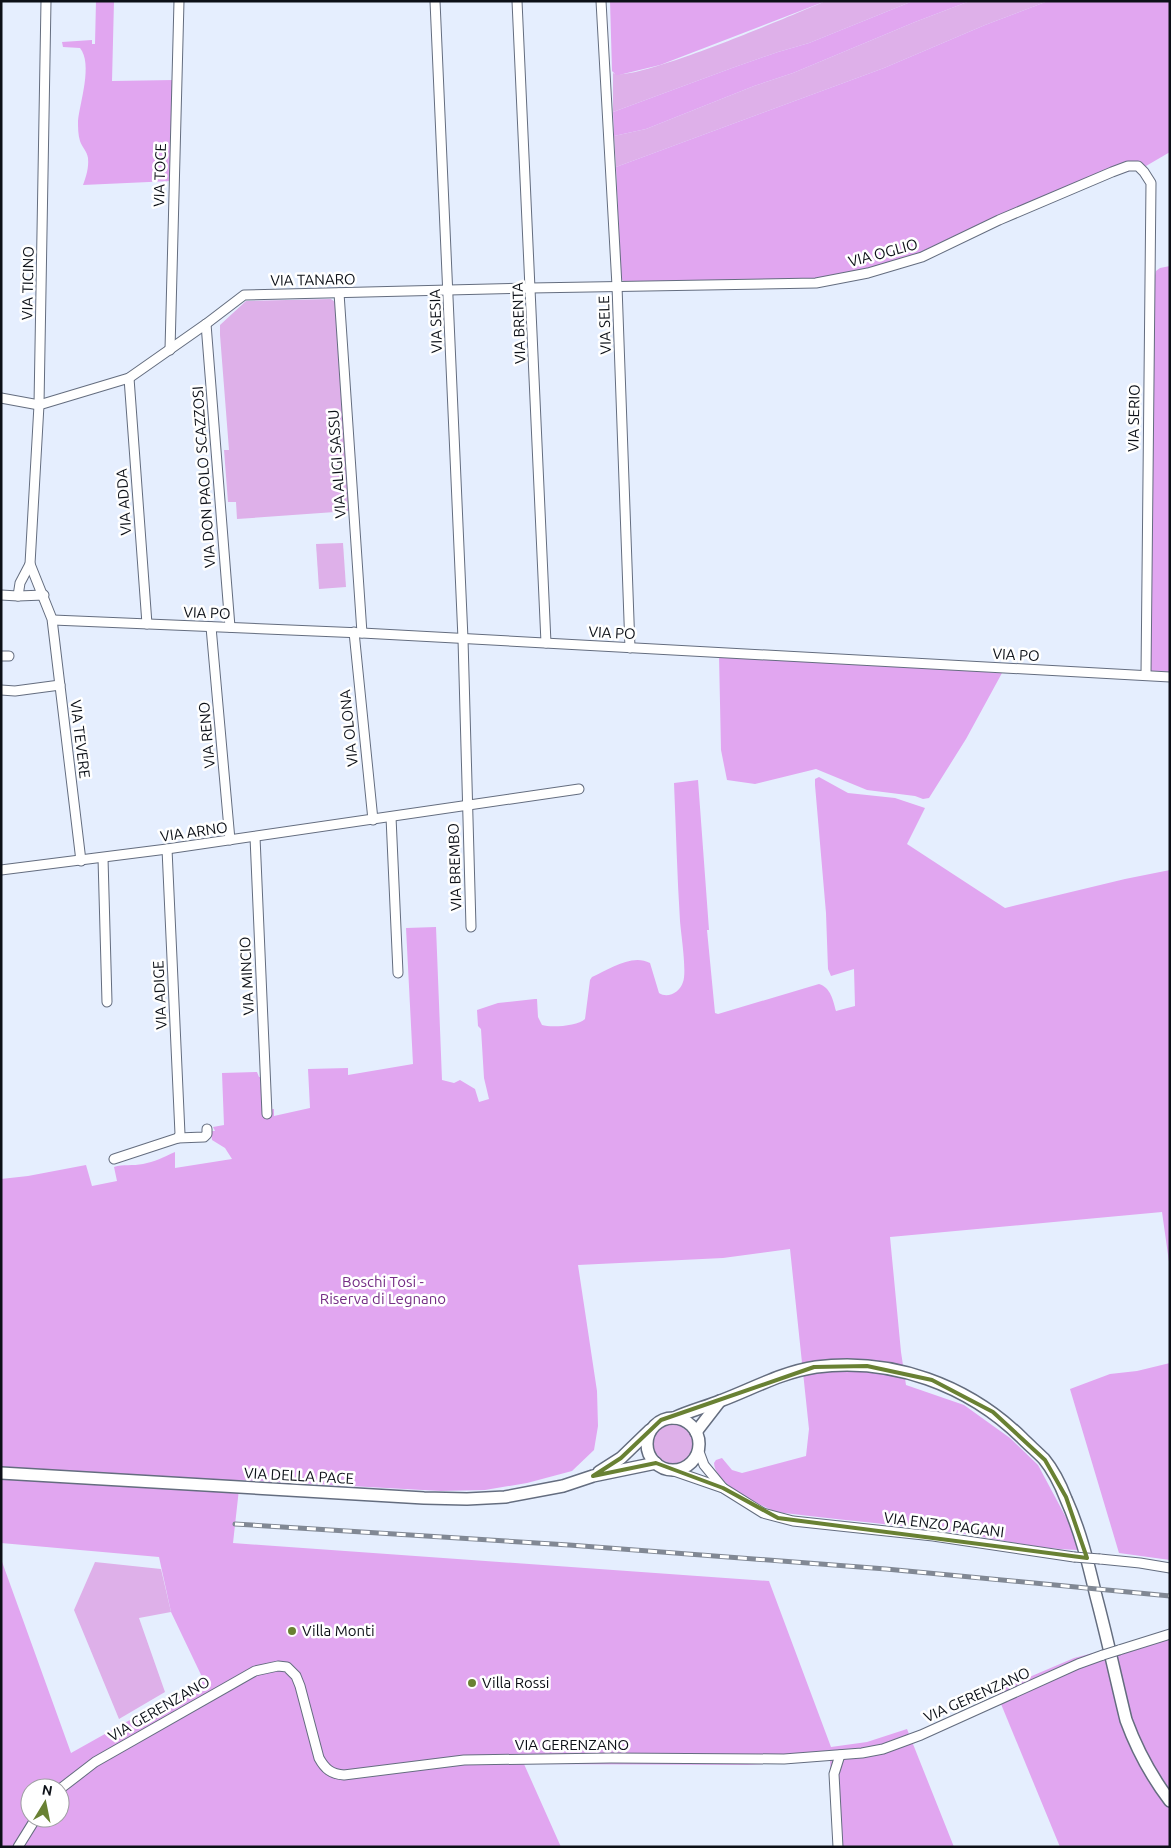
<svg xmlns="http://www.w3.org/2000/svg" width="1171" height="1848" font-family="Ubuntu,sans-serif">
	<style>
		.green { fill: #deb0e9 }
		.forest { fill: #e1a6f0; fill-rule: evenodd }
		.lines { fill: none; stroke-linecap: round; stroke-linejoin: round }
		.minor-casing { stroke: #646d7f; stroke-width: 11 }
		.major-casing { stroke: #646d7f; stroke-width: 14 }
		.minor { stroke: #fff; stroke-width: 9 }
		.major { stroke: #fff; stroke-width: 11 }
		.rail-casing { stroke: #818894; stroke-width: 5 }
		.rail { stroke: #fff; stroke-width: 3; stroke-dasharray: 9; stroke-linecap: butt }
		.minor-bridge-casing { stroke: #646d7f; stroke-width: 11; stroke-linecap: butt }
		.minor-bridge { stroke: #fff; stroke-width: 9 }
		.marked { fill: none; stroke: #698133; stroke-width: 4; stroke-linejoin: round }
		.poi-dot { fill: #698133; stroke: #fff; stroke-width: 2 }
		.labels { text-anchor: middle; stroke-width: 5; stroke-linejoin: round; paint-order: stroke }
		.street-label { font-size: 15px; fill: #0c1017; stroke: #fff }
		.park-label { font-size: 15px; fill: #752e85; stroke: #fff }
		.poi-label { font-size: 15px; fill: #0c1017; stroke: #fff; text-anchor: start }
	</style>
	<rect width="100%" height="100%" fill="#e5eefe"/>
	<g class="green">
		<path d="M 826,1 L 913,1 L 809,43 L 778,52 L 732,68 L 613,112 L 613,73 C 632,84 797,13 826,1 Z"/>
		<polygon points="970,1 1048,1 985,25 884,68 616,167 614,136 646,129 754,86 793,73 915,22"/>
		<polygon points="331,299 335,302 349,511 237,519 236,502 228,502 224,450 229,450 220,335 220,325 246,301"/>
		<polygon points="343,543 346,587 319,589 316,544"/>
		<circle cx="673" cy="1444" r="22"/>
		<polygon points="95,1562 161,1569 171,1612 139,1618 165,1692 119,1719 74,1610"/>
	</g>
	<g class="forest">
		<path d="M 96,1 L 114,1 L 112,81 L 174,80 L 171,181 L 83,185 C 86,177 89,168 88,158 C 87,151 82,147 80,141 C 78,135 78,127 78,121 C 80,102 93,64 80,48 L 63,47 L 62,42 L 92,40 L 92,44 L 95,44 Z"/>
		<polygon points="610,1 826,1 660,65 619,75 616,75 612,71"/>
		<polygon points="913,1 970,1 915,22 793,73 754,86 646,129 614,136 613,112 732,68 778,52 809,43"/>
		<polygon points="1048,1 1170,1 1170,152 1146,166 1089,184 969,229 906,259 829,280 626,283 621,279 616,167 884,68 985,25"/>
		<polygon points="1170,266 1170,673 1151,672 1148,668 1152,289 1156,271 1160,268"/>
		<polygon points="719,656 1002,673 966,739 929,798 923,799 915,796 867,790 816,769 755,784 727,780 721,750"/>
		<path d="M 819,777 L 848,793 L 895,798 L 925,808 L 907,844 L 1005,908 L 1125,879 L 1170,870 L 1170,1269 L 1162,1212 L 890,1237 L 901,1352 L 906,1385 L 964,1405 L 1010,1438 L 1038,1465 L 1077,1538 L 1078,1550 C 1032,1549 988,1536 943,1531 C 887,1524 832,1519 776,1512 C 758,1504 715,1484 714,1463 L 716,1460 L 722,1458 L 732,1470 L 742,1473 L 806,1456 L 809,1429 L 790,1249 L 723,1258 L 578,1265 L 597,1391 L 598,1426 L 594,1450 L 572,1471 L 527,1483 L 485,1490 L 441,1491 L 240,1480 L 233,1543 L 769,1581 L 831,1747 L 867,1742 L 907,1729 L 954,1847 L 834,1847 L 830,1760 L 747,1765 L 524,1764 L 561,1847 L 1,1847 L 1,1559 L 71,1753 L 203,1679 L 171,1612 L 159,1557 L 1,1543 L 1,1179 L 28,1176 L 86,1165 L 92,1186 L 117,1181 L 114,1167 C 123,1164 133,1166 143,1164 C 154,1162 164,1157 175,1152 L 175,1168 L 232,1159 L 225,1148 L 212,1140 L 211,1131 L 215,1131 L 213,1127 L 224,1125 L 222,1073 L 257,1072 L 259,1077 L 261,1077 L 263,1110 L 274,1109 L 274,1116 L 310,1108 L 308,1069 L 348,1068 L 348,1075 L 413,1064 L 406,928 L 436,927 L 442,1080 L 454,1083 L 460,1080 L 475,1089 L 479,1102 L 489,1099 L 484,1078 L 481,1029 L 478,1026 L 477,1010 L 498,1003 L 535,999 L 537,999 L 538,1017 L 542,1025 C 551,1028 578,1026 585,1019 L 590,980 L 592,977 C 608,970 632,953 650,963 L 659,993 C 668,999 680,992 683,982 C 687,972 681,934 680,921 C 677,875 676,829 674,783 L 698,780 L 709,930 L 707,930 L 715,1013 L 718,1014 L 819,984 C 831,988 833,1000 836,1011 L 855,1006 L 854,969 L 831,976 L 828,969 L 826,913 L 815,785 L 815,779 ZM 30,1788 L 60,1788 L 60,1818 L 30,1818 Z"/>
		<polygon points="1170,1363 1170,1560 1119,1553 1070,1389 1110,1374 1137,1371"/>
		<polygon points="1170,1633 1170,1847 1060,1847 1001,1704 997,1691 1074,1658"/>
	</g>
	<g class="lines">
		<g class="minor-casing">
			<g id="minor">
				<polyline points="435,1 463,639 471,927"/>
				<polyline points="517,1 546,643"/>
				<polyline points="601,1 617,286 630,648"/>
				<polyline points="339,293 362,633"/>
				<polyline points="206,324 230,627"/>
				<polyline points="170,350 179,1"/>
				<polyline points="129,378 147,624"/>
				<polyline points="1,398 39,405 129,378 206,324 244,295 531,288 816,283 868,273 922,257 999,220 1112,172 1128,166 1138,166 1144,172 1151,183 1146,675"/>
				<polyline points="30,564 52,619 81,861"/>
				<polyline points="1,595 18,596 44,595"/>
				<polyline points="18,596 20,583 30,564 39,405 46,1"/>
				<polyline points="53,620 362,633 1170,677"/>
				<polyline points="211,627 230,840"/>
				<polyline points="354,632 373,820"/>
				<polyline points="1,656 9,656"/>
				<polyline points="1,690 15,691 60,685"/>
				<polyline points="391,817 398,973"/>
				<polyline points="255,837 267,1114"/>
				<polyline points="167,849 180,1134 178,1138"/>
				<polyline points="103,858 107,1002"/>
				<polyline points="1,870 167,849 579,789"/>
				<polyline points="114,1159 178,1138 204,1137 207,1134 207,1129"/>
				<polyline points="698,1449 704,1465 723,1488"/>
				<polyline points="671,1470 723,1488 763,1513 793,1521 933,1536 1074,1557"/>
				<polyline points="1100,1559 1140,1563 1170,1568"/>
				<polyline points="1119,1650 1170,1634"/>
				<path d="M 60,1789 L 95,1762 L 255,1671 L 278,1666 L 287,1667 L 296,1676 L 300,1686 L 319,1758 C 325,1769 331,1774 344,1775 L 464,1760 L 611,1758 L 784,1759 L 862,1753 L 883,1749 L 921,1735 L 1078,1664 L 1103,1655"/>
				<polyline points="18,1847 36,1818"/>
				<polyline points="838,1847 834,1774 840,1755"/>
			</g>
		</g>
		<g class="major-casing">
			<g id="major">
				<path d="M 674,1418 C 689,1411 705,1407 720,1401 C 752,1389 782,1372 816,1367 C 892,1357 968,1385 1022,1438 C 1029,1445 1037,1452 1044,1459 C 1053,1470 1061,1486 1066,1499 C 1080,1530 1088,1562 1096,1596 C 1107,1637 1116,1679 1126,1720 C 1137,1750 1151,1776 1170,1801"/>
				<circle cx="673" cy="1444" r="26"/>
				<polyline points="696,1432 720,1401"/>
				<polyline points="599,1472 621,1458 650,1430"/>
				<polyline points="1,1473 424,1498 467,1499 505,1497 563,1486 593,1476 656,1463"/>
			</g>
		</g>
		<use href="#minor" class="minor"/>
		<use href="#major" class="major"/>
		<g class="rail-casing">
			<polyline id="rail" points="235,1524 569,1545 886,1569 1170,1596"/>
		</g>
		<use href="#rail" class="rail"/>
		<g class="minor-bridge-casing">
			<g id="minor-bridge">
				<polyline points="1074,1557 1100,1559"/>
				<polyline points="1103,1655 1119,1650"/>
			</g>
		</g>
		<use href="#minor-bridge" class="minor-bridge"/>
	</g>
	<path class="marked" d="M 867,1366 L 932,1380 L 993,1412 L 1045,1460 L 1066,1497 L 1087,1558 L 778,1518 L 723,1488 L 656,1463 L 593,1476 L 621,1458 L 661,1420 L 814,1367 Z"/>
	<g class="poi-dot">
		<circle cx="292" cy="1631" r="5"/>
		<circle cx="472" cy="1683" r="5"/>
	</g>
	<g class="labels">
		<g class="street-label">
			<text transform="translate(160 175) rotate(-88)" y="5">VIA TOCE</text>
			<text transform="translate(883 253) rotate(-15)" y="5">VIA OGLIO</text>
			<text transform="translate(313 280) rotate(-1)" y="5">VIA TANARO</text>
			<text transform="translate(28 283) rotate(-89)" y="5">VIA TICINO</text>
			<text transform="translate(436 321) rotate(-92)" y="5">VIA SESIA</text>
			<text transform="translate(519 323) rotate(-92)" y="5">VIA BRENTA</text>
			<text transform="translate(605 325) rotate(-92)" y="5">VIA SELE</text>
			<text transform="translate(1134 418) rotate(-89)" y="5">VIA SERIO</text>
			<text transform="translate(337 464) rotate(-94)" y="5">VIA ALIGI SASSU</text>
			<text transform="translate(204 477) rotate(-94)" y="5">VIA DON PAOLO SCAZZOSI</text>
			<text transform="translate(124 502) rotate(-94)" y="5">VIA ADDA</text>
			<text transform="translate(207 613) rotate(2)" y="5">VIA PO</text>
			<text transform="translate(612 633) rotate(3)" y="5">VIA PO</text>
			<text transform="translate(1016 655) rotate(3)" y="5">VIA PO</text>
			<text transform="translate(349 728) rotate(-96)" y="5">VIA OLONA</text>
			<text transform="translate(207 735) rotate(-95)" y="5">VIA RENO</text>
			<text transform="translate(80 739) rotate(83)" y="5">VIA TEVERE</text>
			<text transform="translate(194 832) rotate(-8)" y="5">VIA ARNO</text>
			<text transform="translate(455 867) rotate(-92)" y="5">VIA BREMBO</text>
			<text transform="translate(247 976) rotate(-93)" y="5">VIA MINCIO</text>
			<text transform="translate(160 995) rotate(-93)" y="5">VIA ADIGE</text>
			<text transform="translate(299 1476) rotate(3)" y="5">VIA DELLA PACE</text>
			<text transform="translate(944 1525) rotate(7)" y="5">VIA ENZO PAGANI</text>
			<text transform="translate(977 1695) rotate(-24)" y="5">VIA GERENZANO</text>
			<text transform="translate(159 1709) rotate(-30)" y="5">VIA GERENZANO</text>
			<text x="572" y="1750">VIA GERENZANO</text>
		</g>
		<g class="park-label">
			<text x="383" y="1287">Boschi Tosi -<tspan x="383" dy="17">Riserva di Legnano</tspan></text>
		</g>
		<g class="poi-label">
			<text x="302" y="1636">Villa Monti</text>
			<text x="482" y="1688">Villa Rossi</text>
		</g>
	</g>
	<rect width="1171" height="1848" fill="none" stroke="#0c1017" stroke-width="5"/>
	<g transform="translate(45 1803) rotate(10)"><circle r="24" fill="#ffffff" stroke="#9e9fa2"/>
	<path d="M0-4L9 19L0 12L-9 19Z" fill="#698133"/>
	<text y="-8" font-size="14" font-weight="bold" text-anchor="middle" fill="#0c1017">N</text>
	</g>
</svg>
